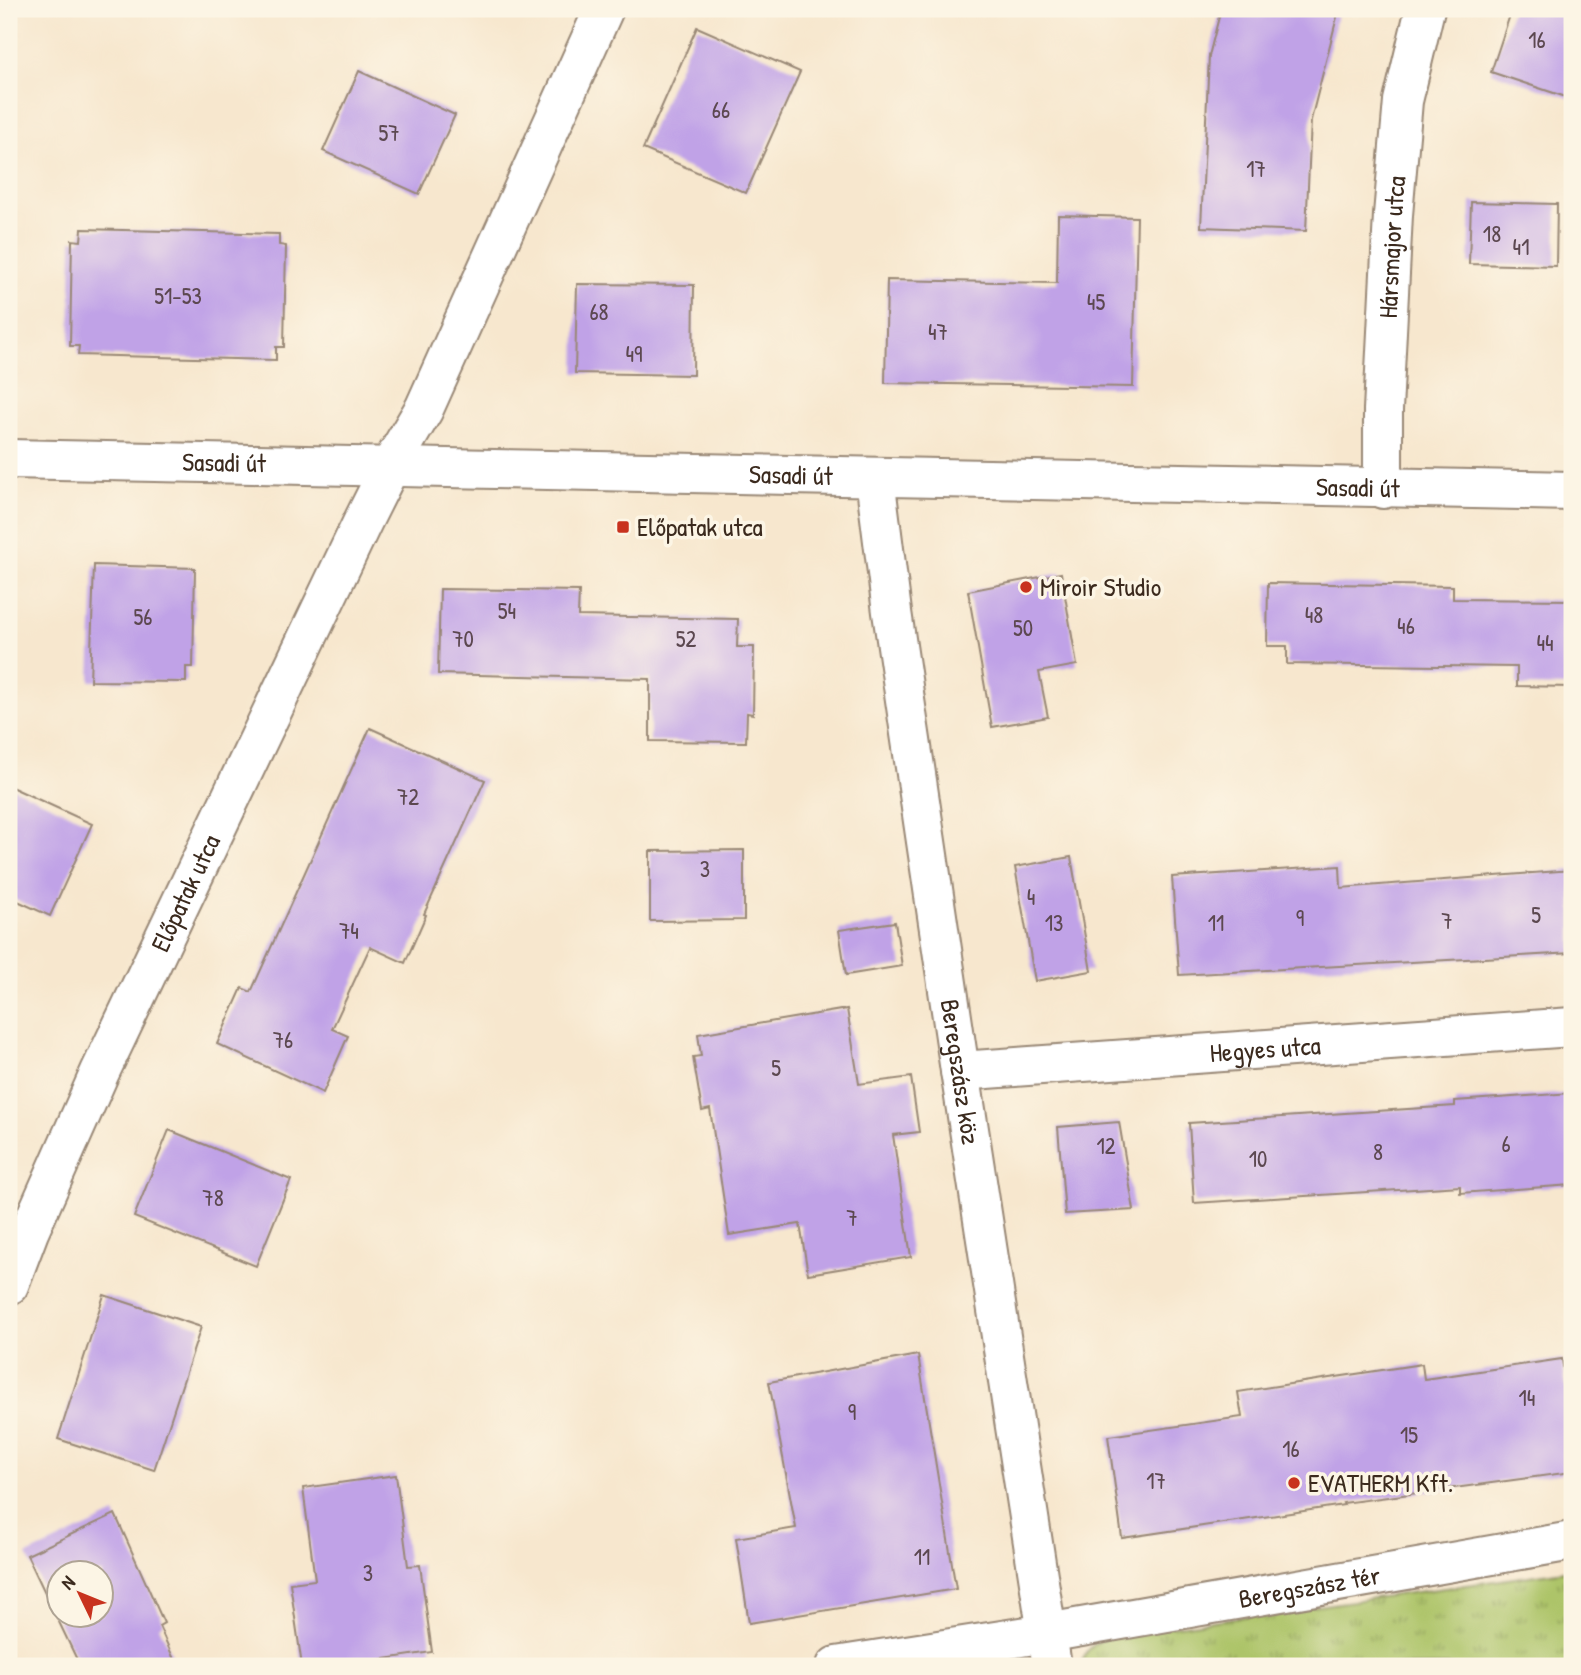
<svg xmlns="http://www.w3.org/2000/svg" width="1581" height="1675" font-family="'Patrick Hand',sans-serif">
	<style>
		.grass { fill: url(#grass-tufts); stroke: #747744; stroke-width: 2 }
		.building { fill: #c0a2e7; fill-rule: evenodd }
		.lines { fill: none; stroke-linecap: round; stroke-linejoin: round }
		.minor-casing { stroke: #998876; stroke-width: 42 }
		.tertiary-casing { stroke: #998876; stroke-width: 42 }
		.minor { stroke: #fff; stroke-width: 38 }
		.tertiary { stroke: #fff; stroke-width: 38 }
		.poi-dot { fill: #c8321e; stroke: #fcf5e5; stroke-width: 2.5 }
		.labels { text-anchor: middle; stroke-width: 7; stroke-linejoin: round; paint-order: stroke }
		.number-label { font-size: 23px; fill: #5c4850 }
		.street-label { font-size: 26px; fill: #3b2a1e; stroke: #fcf5e5 }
		.poi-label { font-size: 26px; fill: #3b2a1e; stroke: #fcf5e5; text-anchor: start }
	</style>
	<defs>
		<pattern id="grass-tufts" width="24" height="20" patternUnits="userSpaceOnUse" patternTransform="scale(1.75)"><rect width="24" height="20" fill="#adc469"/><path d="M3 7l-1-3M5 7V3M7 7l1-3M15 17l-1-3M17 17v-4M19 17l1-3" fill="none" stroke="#8e9f56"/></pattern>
	</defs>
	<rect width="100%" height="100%" fill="#fcf5e5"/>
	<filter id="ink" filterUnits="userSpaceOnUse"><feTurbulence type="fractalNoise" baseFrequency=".0143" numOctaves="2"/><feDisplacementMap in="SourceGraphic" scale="14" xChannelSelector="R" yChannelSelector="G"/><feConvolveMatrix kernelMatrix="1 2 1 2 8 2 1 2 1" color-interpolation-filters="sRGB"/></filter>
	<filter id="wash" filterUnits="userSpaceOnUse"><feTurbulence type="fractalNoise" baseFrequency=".00686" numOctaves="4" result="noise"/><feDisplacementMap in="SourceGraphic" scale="28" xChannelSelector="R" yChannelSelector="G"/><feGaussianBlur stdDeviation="1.57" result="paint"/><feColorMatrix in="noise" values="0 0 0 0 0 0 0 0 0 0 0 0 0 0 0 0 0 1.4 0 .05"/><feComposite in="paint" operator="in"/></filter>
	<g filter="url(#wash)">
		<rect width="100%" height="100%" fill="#f7e7ce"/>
		<path class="grass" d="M 1572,1570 L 1572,1666 L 1081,1666 C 1085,1648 1097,1641 1114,1635 Z"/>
		<g id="blocks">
			<g class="building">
				<polygon points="1221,9 1339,9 1311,120 1306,231 1201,227 1209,56"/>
				<polygon points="1512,9 1572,9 1572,99 1491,72"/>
				<polygon points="697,27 800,72 746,193 643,149"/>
				<polygon points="359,71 455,115 419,194 323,151"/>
				<polygon points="1471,202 1557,204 1556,266 1469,264"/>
				<polygon points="1058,215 1137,217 1133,387 885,383 887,280 1057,283"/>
				<polygon points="82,229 279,234 279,245 286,246 284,347 276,347 276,360 78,355 79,346 70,346 72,240 81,241"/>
				<polygon points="577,284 694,285 693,375 575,373"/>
				<polygon points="94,565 195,568 193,667 186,667 186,682 90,681"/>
				<polygon points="1061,573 1077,665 1039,672 1048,717 992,727 968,591"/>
				<polygon points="1268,583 1453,586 1453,599 1572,600 1572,687 1517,686 1517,667 1287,664 1287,646 1267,646"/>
				<polygon points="440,589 579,591 578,616 738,619 737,647 754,647 753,714 747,713 746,742 650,741 650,679 438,674"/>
				<polygon points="370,728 485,780 424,914 426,915 405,963 370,947 332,1029 348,1036 323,1093 217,1044 242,988 251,992"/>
				<polygon points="9,786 92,824 50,916 9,897"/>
				<polygon points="744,850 744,920 650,921 650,851"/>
				<polygon points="1071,857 1091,971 1035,981 1015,867"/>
				<polygon points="1340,866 1341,888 1572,870 1572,953 1179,975 1172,877"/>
				<polygon points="895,922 902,966 846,975 839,930"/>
				<polygon points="847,1009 859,1084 911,1077 919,1132 893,1135 911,1257 808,1274 800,1224 729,1235 710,1109 702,1111 693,1057 701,1056 698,1034"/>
				<polygon points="1572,1093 1572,1185 1460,1193 1460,1186 1194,1203 1189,1123 1455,1106 1455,1101"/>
				<polygon points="1119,1122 1134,1210 1065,1214 1058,1127"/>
				<polygon points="169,1130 291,1180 256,1266 134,1217"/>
				<polygon points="104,1295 201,1327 154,1470 58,1439"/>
				<polygon points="918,1355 956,1589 749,1623 736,1538 796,1528 769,1382"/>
				<polygon points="1562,1359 1572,1425 1572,1472 1343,1503 1344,1505 1122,1538 1108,1436 1242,1417 1238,1392 1422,1364 1424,1379"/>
				<polygon points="396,1475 408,1566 420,1565 432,1652 337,1666 302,1666 290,1583 315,1580 303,1488"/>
				<path d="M 115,1514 L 164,1623 L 159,1626 L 177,1666 L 80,1666 L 27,1555 ZM 60,1573 L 102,1573 L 102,1615 L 60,1615 Z"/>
			</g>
		</g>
	</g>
	<g filter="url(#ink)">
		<use href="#blocks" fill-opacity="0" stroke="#998876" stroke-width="2"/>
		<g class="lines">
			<g class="minor-casing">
				<g id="minor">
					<path id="s1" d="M 875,478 L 892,612 L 960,1071 L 1052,1666"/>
					<path id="s2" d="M 1383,489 L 1383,410 L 1393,215 L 1403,101 L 1425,9"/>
					<path id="s3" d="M 960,1071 L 1572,1027"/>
					<path id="s4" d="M 9,1285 L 29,1232 L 100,1072 L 363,521 L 391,465 L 424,409 L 604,9"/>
					<path id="s5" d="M 836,1666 L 1047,1633 L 1572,1541"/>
				</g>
			</g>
			<g class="tertiary-casing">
				<g id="tertiary">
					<path id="s6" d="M 9,459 C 530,466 1051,484 1572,491"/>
				</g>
			</g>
			<use href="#minor" class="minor"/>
			<use href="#tertiary" class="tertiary"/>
		</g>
	</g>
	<g class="poi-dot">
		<rect x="616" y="520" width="14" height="14" rx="3.5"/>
		<circle cx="1026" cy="587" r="7"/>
		<circle cx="1294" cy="1483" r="7"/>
	</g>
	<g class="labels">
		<g class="number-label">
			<text x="1537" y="48">16</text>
			<text x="721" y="118">66</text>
			<text x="389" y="141">57</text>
			<text x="1256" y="177">17</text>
			<text x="1492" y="242">18</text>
			<text x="1521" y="255">41</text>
			<text x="178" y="304">51-53</text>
			<text x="1096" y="310">45</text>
			<text x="599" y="320">68</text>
			<text x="938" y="340">47</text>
			<text x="634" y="362">49</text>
			<text x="507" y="619">54</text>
			<text x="1314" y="623">48</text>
			<text x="143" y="625">56</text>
			<text x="1406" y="634">46</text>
			<text x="1023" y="636">50</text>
			<text x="463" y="647">70</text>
			<text x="686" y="647">52</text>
			<text x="1545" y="651">44</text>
			<text x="408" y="805">72</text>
			<text x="705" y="877">3</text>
			<text x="1031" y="905">4</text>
			<text x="1536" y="923">5</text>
			<text x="1300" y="926">9</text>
			<text x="1447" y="929">7</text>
			<text x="1054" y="931">13</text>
			<text x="1216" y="931">11</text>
			<text x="349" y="939">74</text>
			<text x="283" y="1048">76</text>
			<text x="776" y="1076">5</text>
			<text x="1506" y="1152">6</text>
			<text x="1106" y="1154">12</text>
			<text x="1378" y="1160">8</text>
			<text x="1258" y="1167">10</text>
			<text x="213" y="1206">78</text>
			<text x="852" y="1226">7</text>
			<text x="1527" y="1406">14</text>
			<text x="852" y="1420">9</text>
			<text x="1409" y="1443">15</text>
			<text x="1291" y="1457">16</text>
			<text x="1156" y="1489">17</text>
			<text x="922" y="1565">11</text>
			<text x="368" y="1581">3</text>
		</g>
		<g class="street-label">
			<text dy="9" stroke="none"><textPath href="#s2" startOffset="242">Hársmajor utca</textPath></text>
			<text dy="9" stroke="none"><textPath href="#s6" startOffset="215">Sasadi út</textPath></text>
			<text dy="9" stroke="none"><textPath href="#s6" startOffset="782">Sasadi út</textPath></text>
			<text dy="9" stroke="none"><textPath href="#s6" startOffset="1349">Sasadi út</textPath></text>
			<text dy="9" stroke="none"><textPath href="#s4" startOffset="430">Előpatak utca</textPath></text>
			<text dy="9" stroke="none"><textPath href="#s3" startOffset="306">Hegyes utca</textPath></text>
			<text dy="9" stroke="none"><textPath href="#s1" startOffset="600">Beregszász köz</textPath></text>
			<text dy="9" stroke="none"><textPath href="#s5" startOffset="480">Beregszász tér</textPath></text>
		</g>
		<g class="poi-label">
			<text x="637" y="536">Előpatak utca</text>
			<text x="1040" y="596">Miroir Studio</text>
			<text x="1308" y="1492">EVATHERM Kft.</text>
		</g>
	</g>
	<rect width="1581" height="1675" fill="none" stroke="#fcf5e5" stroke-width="35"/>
	<g transform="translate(80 1594) rotate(313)"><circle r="33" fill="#fcf5e5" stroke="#afa495" stroke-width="2"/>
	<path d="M0-5L12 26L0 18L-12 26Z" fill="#c8321e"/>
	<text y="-10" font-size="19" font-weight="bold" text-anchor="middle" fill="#3b2a1e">N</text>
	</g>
</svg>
